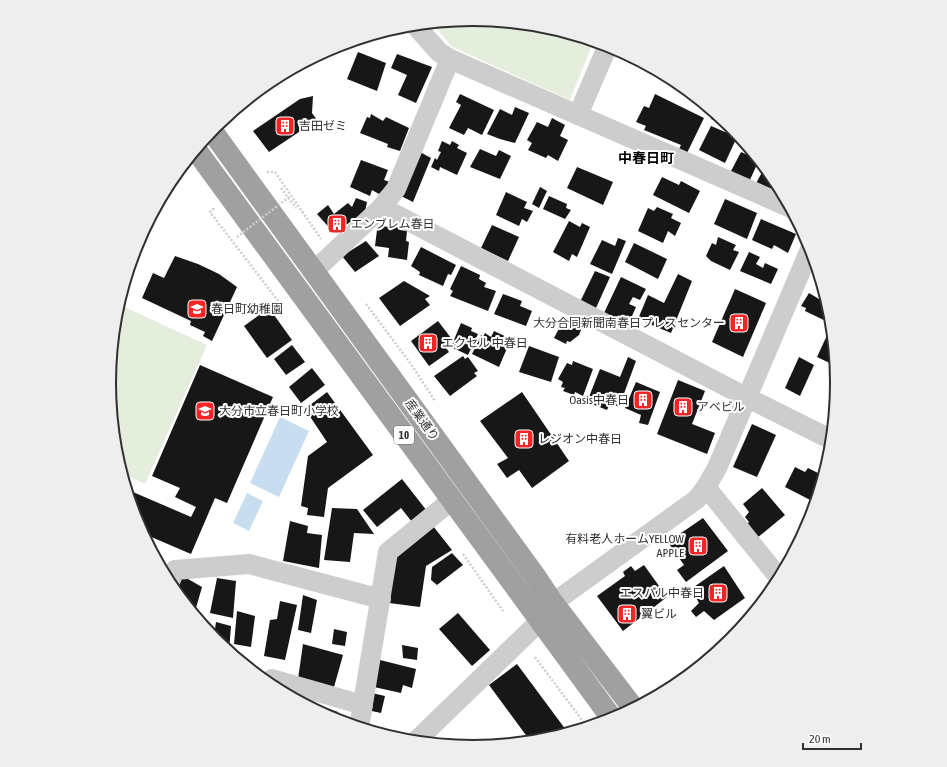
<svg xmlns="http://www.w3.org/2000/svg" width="947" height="767" font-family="'Asap Condensed','Noto Sans JP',sans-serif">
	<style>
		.green { fill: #e5eedd }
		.water { fill: #c8def0 }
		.building { fill: #171717 }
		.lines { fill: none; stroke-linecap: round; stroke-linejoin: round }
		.path { stroke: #cdcdcd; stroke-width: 2.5; stroke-dasharray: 2 2; stroke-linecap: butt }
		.minor { stroke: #cdcdcd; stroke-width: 20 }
		.trunk { stroke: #a0a0a0; stroke-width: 22 }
		.path-bridge { stroke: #cdcdcd; stroke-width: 2.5; stroke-dasharray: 2 2; stroke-linecap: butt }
		.labels { text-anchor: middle; stroke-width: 4; stroke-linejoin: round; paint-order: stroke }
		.shield { fill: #fff; stroke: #6e6e6e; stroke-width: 1 }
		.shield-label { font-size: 11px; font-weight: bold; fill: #303030 }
		.poi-label { font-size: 12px; fill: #303030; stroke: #fff; text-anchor: start }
		.street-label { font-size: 12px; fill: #303030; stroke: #fff }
		.quarter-label { font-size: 14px; font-weight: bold; fill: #000; stroke: #fff }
		.rim { fill: none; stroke: #303030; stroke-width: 2 }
	</style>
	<rect width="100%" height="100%" fill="#fff"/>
	<g class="green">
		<polygon points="474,19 545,26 594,41 570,100 452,47 432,23"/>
		<polygon points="118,304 207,345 145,484 122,473 116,454 109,383 116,312"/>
	</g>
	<g class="water">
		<polygon points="280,417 309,431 279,497 250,483"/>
		<polygon points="247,493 263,501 249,531 233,523"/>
	</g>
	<g class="building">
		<polygon points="358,52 386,63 377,91 347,79"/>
		<polygon points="397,54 432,67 416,103 398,95 407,75 391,68"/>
		<polygon points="460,94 494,110 482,135 468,128 464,135 449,128 461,105 456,102"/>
		<polygon points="655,94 704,118 687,153 679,149 681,145 644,130 646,126 636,122 644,106 649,108"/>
		<polygon points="313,96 312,113 317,120 269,152 253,131 300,99"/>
		<polygon points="515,107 529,113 515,143 500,139 487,134 500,109 512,115"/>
		<polygon points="715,112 730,125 729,126 711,119"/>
		<polygon points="371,114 383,121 386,117 409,128 400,151 387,147 388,144 360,133 367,117 370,118"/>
		<polygon points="552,118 565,125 560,136 568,140 558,161 548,155 546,158 528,150 532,143 527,140 537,122 548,127"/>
		<polygon points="711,126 737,137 725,163 699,150"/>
		<polygon points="442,141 450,145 452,141 459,145 457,148 467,153 457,175 440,167 439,171 431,167 435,158 437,160 441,152 438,151"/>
		<polygon points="480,149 496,156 499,150 511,156 500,179 470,167"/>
		<polygon points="420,152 431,158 413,202 401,196"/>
		<polygon points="741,152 759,160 749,182 730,173"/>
		<polygon points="361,160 388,170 384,180 390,182 385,192 382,191 379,194 372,190 370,196 350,187"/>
		<polygon points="577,167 613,182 603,205 567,188"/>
		<polygon points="765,167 777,181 782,190 781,192 777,190 775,194 755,185"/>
		<polygon points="662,177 679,185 681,181 700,191 689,213 653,195"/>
		<polygon points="540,187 547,191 539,208 532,204"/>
		<polygon points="506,192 527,202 524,208 533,211 527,222 522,219 519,226 496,215"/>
		<polygon points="549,196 567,204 566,208 571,210 565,219 543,209"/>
		<polygon points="356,198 367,202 365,212 334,233 317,214 328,205 334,214 348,203 352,207"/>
		<polygon points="725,199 757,213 747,239 714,224"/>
		<polygon points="657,207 673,214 671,218 681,223 675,236 668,231 663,243 638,231 648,208 654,211"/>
		<polygon points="761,219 796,234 788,253 774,245 772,249 752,240"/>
		<polygon points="569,221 580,227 582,223 590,227 577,257 572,254 569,261 553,252"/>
		<polygon points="393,224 401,226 400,230 407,231 406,241 409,242 407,260 388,257 389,248 375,246 377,230 383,226 393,228"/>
		<polygon points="492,225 519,237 508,261 481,248"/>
		<polygon points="718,237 736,245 733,250 739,252 730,270 711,261 706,256 712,243 716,245"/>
		<polygon points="618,238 626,241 612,274 590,264 602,240 615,246"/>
		<polygon points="366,241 379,256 355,272 342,256"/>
		<polygon points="634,243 667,259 658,279 625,262"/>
		<polygon points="421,247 456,265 451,275 448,274 443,286 419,275 420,272 411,266"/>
		<polygon points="749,252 760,257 756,264 763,268 765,263 778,269 771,284 740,271"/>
		<polygon points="175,256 198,264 219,274 237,287 212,341 203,336 205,332 190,325 191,321 142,298 153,273 164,278"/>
		<polygon points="461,266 480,275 479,279 486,283 484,287 496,291 488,311 450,296 453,291 450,289"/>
		<polygon points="595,271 610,277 596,308 580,302"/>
		<polygon points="678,274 692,281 671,333 638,319 648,295 664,303"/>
		<polygon points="621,277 646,289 640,300 633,297 629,304 636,307 628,325 604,313"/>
		<polygon points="404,281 430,296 425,299 430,305 400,326 379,298"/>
		<polygon points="735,289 766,303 743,357 712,342"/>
		<polygon points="809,293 824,302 827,298 831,313 832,324 805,311 806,308 801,306"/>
		<polygon points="503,294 522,301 520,306 532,311 526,326 494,314"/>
		<polygon points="269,308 292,340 267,358 244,326"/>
		<polygon points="565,317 583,325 579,335 570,342 567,341 566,344 554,338"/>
		<polygon points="438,321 451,338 443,344 449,352 429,366 411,341"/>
		<polygon points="461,323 472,328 471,331 478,334 468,355 451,347"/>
		<polygon points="494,331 511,339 499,367 472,354 481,335 483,337 485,333 491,337"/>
		<polygon points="829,331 833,333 836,366 817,357"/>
		<polygon points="292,345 305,362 286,375 274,359"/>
		<polygon points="529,346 559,357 551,382 519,372"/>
		<polygon points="463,356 465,359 468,357 478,371 474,373 477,376 450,396 434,376"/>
		<polygon points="628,357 636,361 619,407 610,403 607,410 587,402 600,369 620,377"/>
		<polygon points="799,357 814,365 800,396 785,388"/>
		<polygon points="573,361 593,369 583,396 575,392 574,395 563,391 565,388 561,387 563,382 558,379 567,363 572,365"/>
		<polygon points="200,365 273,397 227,503 215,498 191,554 142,533 137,523 126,489 191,517 196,507 175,497 180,488 152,476"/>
		<polygon points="312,368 325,385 301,403 289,387"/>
		<polygon points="678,380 705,391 692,424 715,433 707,454 657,434"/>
		<polygon points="636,382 660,392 648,425 639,423 641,415 625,408"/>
		<polygon points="327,392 373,455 328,488 324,517 307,515 308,508 301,506 308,456 327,442 305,409"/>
		<polygon points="522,392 569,461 532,488 519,470 507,478 497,464 508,458 480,421"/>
		<polygon points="752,424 776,435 757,477 733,467"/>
		<polygon points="795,467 805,472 808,468 824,476 816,503 785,487"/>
		<polygon points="402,479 427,511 412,522 401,508 377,527 363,510"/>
		<polygon points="762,488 785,515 757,538 746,525 749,522 745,517 749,512 743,504"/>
		<polygon points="332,508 357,509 374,534 354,533 350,562 324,560"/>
		<polygon points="703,518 728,551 686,582 677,570 684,565 668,542"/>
		<polygon points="290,521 308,526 307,533 322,535 319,568 283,561"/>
		<polygon points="433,526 452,550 426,566 420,607 389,603 394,557"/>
		<polygon points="452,553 463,565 437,585 431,580 432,567"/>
		<polygon points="644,565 667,597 623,631 597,596 625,576 623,572 631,566 635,571"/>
		<polygon points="724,566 745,598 714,620 704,611 696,617 691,611 699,603 691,589"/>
		<polygon points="181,575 202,587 194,615 175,592"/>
		<polygon points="217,578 236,581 233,618 210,613"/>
		<polygon points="303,595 317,600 311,633 298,630"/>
		<polygon points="280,601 297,605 285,660 264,656 270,620 277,619"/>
		<polygon points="237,611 255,616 251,647 234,644"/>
		<polygon points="458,613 490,650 472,666 439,629"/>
		<polygon points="216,622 231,626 229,652 216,641 209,633 209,628 215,629"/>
		<polygon points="334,629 347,632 345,646 332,644"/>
		<polygon points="303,644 343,655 334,687 298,679"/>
		<polygon points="402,645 418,648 417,660 403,658"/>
		<polygon points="380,660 416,669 412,688 403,685 401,693 374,687"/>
		<polygon points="517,664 569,734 544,741 531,742 489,685"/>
		<polygon points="372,693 385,696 381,713 367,710"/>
		<polygon points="297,698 338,712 337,721 296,700"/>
	</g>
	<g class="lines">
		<g class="path">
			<polyline points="267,172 275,172 321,239"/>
			<polyline points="281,188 296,208"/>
			<polyline points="214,210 213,209 210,212 282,306"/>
			<polyline points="366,304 413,367 435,401"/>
			<polyline points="463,554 503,611"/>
			<polyline points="535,657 588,728"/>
		</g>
		<g class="minor">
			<polyline points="415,25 439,52 450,59 791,208"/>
			<polyline points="578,115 608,45"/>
			<polyline points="381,208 393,213 748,398 832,440"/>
			<polyline points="314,271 381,208 396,189 450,59"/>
			<polyline points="706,487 780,579"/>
			<polyline points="169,584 175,570 249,564 381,599"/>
			<polyline points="272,679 363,705"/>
			<polyline points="359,728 388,552 452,500"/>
			<polyline points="415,742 540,621 553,603 697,499 706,487 717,468 811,247"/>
		</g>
		<g class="trunk">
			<polyline points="212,131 537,579 553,603 634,709"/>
			<polyline points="196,150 613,720"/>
		</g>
		<polyline class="path-bridge" points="237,237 289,197"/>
	</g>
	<defs>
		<g id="building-square" transform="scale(1)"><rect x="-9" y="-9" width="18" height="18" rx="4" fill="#f52526" stroke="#fff"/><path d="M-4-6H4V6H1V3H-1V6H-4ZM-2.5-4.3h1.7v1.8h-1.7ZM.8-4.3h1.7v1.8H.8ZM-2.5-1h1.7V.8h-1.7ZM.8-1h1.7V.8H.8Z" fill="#fff"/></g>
		<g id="school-square" transform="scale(1)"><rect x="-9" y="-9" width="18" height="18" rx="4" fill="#f52526" stroke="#fff"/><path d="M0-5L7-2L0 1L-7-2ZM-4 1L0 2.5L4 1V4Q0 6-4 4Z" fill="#fff"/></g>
	</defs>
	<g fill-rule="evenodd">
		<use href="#building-square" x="285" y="126"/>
		<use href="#building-square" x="337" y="224"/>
		<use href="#school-square" x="197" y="309"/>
		<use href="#building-square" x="739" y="323"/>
		<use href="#building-square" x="428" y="343"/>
		<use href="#building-square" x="643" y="400"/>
		<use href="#building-square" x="683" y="407"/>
		<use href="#school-square" x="205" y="411"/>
		<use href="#building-square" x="524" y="439"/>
		<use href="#building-square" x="698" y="546"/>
		<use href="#building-square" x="718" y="593"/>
		<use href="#building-square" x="627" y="614"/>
	</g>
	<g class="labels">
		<rect class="shield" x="394" y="426" width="20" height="18" rx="3"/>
		<g class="shield-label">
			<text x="404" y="439">10</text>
		</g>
		<g class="poi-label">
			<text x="299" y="130">吉田ゼミ</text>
			<text x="351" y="228">エンブレム春日</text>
			<text x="211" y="313">春日町幼稚園</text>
			<text x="725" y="327" text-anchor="end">大分合同新聞南春日プレスセンター</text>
			<text x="442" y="347">エクセル 中春日</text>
			<text x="629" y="404" text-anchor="end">Oasis中春日</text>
			<text x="697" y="411">アベビル</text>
			<text x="219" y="415">大分市立春日町小学校</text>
			<text x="538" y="443">レジオン中春日</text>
			<text x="684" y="543" text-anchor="end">有料老人ホームYELLOW<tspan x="684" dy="14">APPLE</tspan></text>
			<text x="704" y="597" text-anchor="end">エスパル中春日</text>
			<text x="641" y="618">翼ビル</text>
		</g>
		<g class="street-label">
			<text transform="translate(422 420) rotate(54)" y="4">産業通り</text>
		</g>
		<g class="quarter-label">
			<text x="646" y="163">中春日町</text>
		</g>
	</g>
	<path d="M0 0H947V767H0ZM116 383a357 357 0 1 1 714 0a357 357 0 1 1-714 0Z" fill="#eee" fill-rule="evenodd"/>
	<path class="rim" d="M116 383a357 357 0 1 1 714 0a357 357 0 1 1-714 0Z"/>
	<path d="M803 743v6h58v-6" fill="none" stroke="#303030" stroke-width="2"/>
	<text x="809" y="743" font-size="12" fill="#303030" stroke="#ffffff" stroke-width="3" paint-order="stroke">20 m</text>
</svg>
